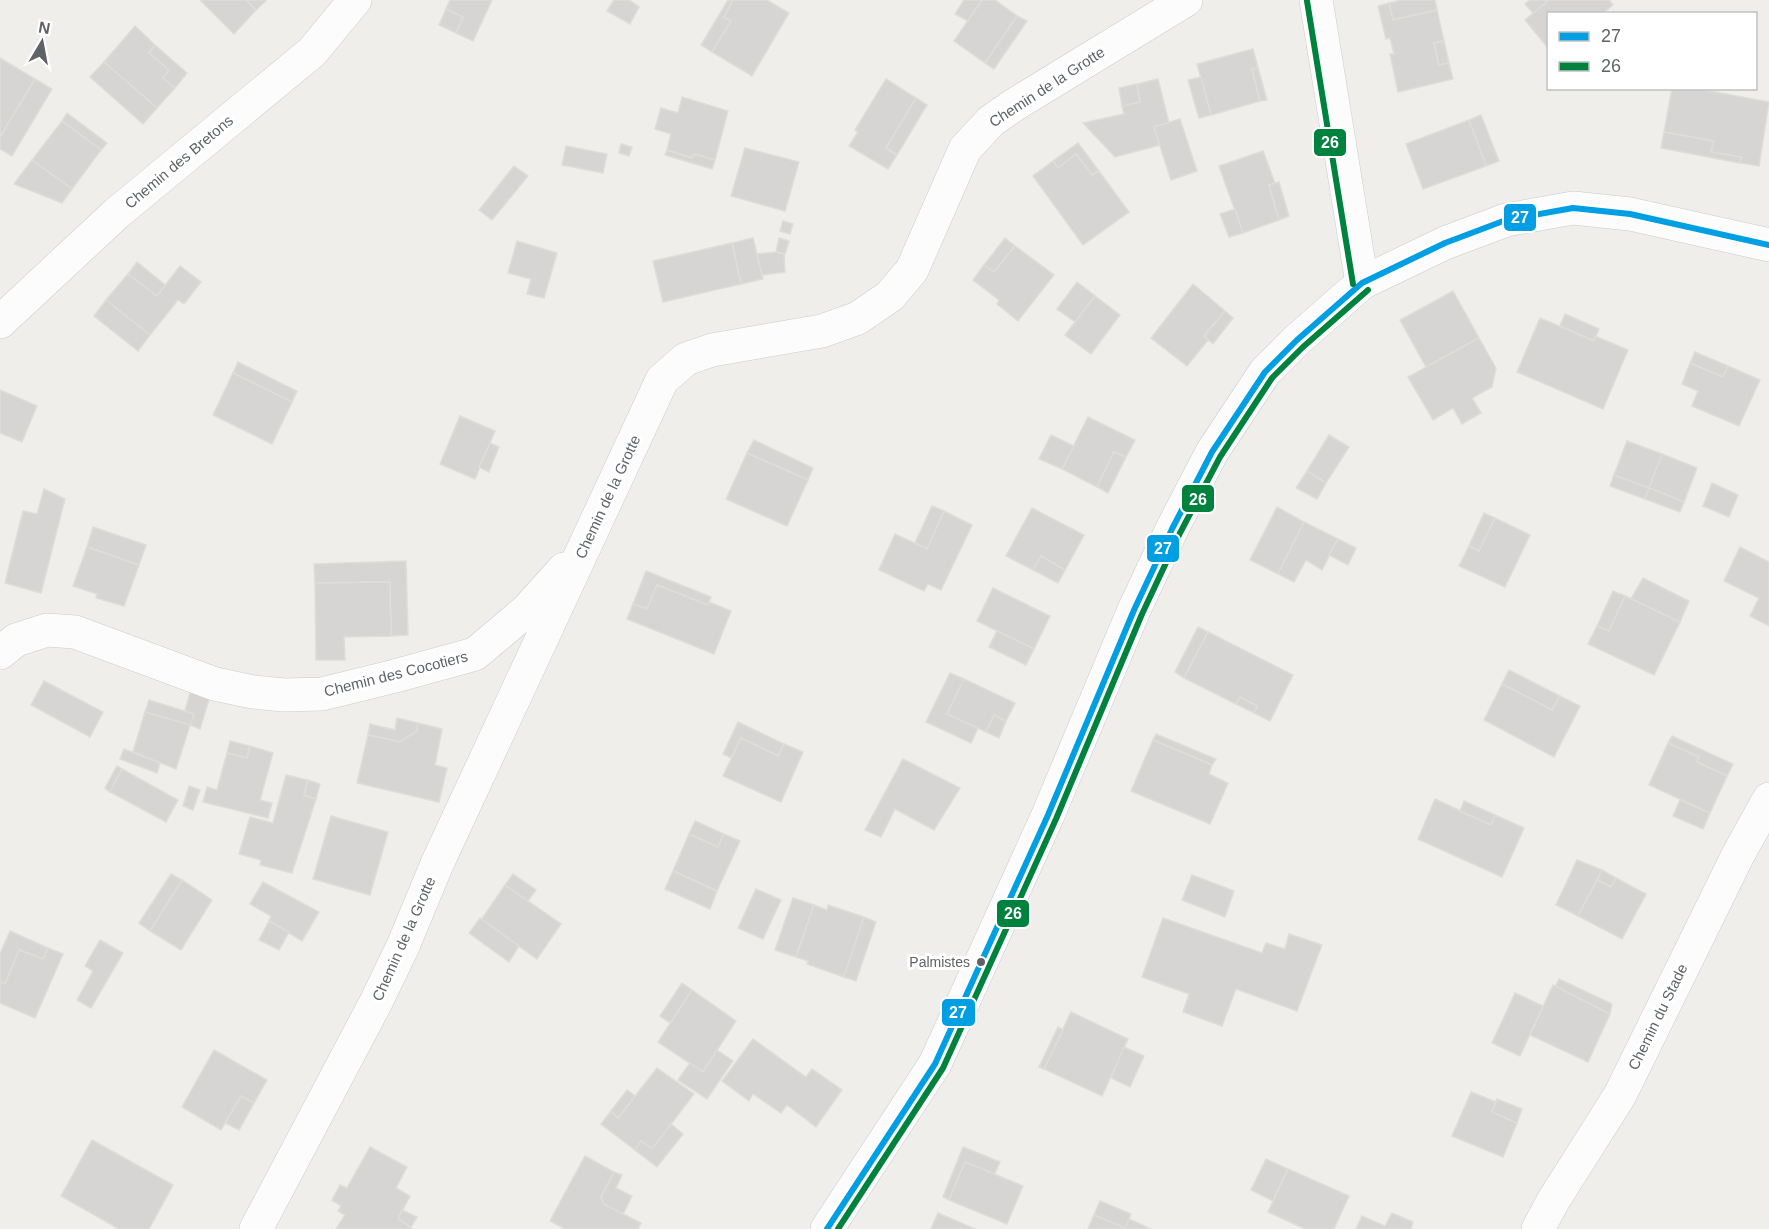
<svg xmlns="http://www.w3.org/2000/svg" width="1769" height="1229" font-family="Helvetica,sans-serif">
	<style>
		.building { fill: #d6d5d3; stroke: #deddd9; stroke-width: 1.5 }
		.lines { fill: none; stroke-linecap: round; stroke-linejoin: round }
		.minor-casing { stroke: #cbcccc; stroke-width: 34 }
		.tertiary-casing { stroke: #cbcccc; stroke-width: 34 }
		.secondary-casing { stroke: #cacacb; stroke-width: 34 }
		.minor { stroke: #fdfcfc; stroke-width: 33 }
		.tertiary { stroke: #fdfcfc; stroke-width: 33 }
		.secondary { stroke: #fdfcfc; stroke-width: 33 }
		.bus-1-casing { stroke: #fff; stroke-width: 10 }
		.bus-2-casing { stroke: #fff; stroke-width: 10 }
		.bus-1 { stroke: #009fe3; stroke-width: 6 }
		.bus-2 { stroke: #00823f; stroke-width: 6 }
		.bus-dot { fill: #5f6368; stroke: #fff; stroke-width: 2 }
		.labels { text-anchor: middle; stroke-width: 6; stroke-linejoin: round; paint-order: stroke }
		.bus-label { font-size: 14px; fill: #5f6368; stroke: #fff; text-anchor: end }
		.street-label { font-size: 15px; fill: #5f6368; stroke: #fff }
		.line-badge { stroke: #fff; stroke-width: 2 }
		.badge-label { font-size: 16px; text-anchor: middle; font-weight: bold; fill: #fff }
	</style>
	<rect width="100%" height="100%" fill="#efeeea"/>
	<g class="building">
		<polygon points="200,0 246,0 256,10 234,34"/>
		<polygon points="246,0 265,0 266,1 256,10"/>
		<polygon points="450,0 492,0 473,41 456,33 463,17 446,9"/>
		<polygon points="614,0 629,0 639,7 630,24 607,11"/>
		<polygon points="728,0 733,1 724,17 731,21 712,52 701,45"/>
		<polygon points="767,0 789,13 752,76 712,52 731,21 724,17 733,0"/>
		<polygon points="964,0 982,0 968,21 955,14"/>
		<polygon points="982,0 995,0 1017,16 985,63 954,41"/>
		<polygon points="1402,0 1435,0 1437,10 1393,20 1389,3"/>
		<polygon points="1530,0 1545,0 1547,2 1533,13 1525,4"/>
		<polygon points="1545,0 1609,0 1613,5 1602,14 1548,14 1548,48 1525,20 1547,2"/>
		<polygon points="1389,3 1393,20 1437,10 1444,41 1434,43 1439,65 1449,63 1453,79 1398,92 1390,54 1394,54 1390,38 1386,39 1378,6"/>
		<polygon points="446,9 463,17 456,33 439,25"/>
		<polygon points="1017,16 1027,21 994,69 985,63"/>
		<polygon points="135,26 155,45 149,53 169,70 163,78 175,88 157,108 104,62"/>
		<polygon points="1444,41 1449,63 1439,65 1434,43"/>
		<polygon points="155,45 187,73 175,88 163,78 169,70 149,53"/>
		<polygon points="1253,49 1258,68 1252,69 1260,101 1211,115 1197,64"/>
		<polygon points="0,58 35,79 0,137"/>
		<polygon points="104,62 157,108 143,124 90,77"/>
		<polygon points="1258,68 1267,100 1260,101 1252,69"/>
		<polygon points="1201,77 1211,115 1199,118 1188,80"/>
		<polygon points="35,79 52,89 12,156 0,149 0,137"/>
		<polygon points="886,79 916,98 886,148 897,155 888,169 849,146 858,132 855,130"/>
		<polygon points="1158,79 1169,123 1154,127 1160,145 1115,157 1083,123 1124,114 1122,106 1140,102 1137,84"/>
		<polygon points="1137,84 1140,102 1122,106 1119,88"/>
		<polygon points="1672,88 1694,88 1769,102 1759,166 1740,163 1741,157 1711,152 1714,141 1664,132"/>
		<polygon points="682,97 728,111 715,160 694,154 692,158 667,150 671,134 655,129 661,108 678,113"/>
		<polygon points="916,98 927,105 897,155 886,148"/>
		<polygon points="67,113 107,143 101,150 62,121"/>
		<polygon points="1481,115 1499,161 1486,166 1469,120"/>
		<polygon points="1180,119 1197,171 1171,180 1154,127"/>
		<polygon points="1469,120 1486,166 1423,189 1406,144"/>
		<polygon points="62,121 101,150 72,189 32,160"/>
		<polygon points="1664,132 1714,141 1711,152 1741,157 1740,163 1661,148"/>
		<polygon points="1078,143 1099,171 1092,175 1076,154 1058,168 1053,161"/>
		<polygon points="621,144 632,147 629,156 619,153"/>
		<polygon points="566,146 607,154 603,173 562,165"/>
		<polygon points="745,148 799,162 785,211 731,196"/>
		<polygon points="667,150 692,158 694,154 715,160 712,169 665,155"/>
		<polygon points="1263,151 1275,183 1269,185 1279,220 1243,233 1219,166"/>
		<polygon points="1076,154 1092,175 1099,171 1129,212 1083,245 1033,176 1053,161 1058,168"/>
		<polygon points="32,160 72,189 62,203 14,184"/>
		<polygon points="514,166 528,176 492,220 479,210"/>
		<polygon points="1279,182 1289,216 1279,220 1269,185"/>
		<polygon points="1235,209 1243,233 1229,237 1220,214"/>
		<polygon points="783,221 793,224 790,234 780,231"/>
		<polygon points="753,238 763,279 741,284 732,243"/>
		<polygon points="779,238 789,241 785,254 776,252"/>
		<polygon points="1005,238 1015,246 994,272 984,265"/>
		<polygon points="517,241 557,253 544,298 527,294 531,279 508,273"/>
		<polygon points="732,243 741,284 663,302 653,261"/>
		<polygon points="1015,246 1054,275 1018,321 997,304 999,300 973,280 984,265 994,272"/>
		<polygon points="776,252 784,254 785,272 762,275 757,254"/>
		<polygon points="137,262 165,285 157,296 128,274"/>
		<polygon points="180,266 201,282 184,304 178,300 150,335 106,300 128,274 157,296"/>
		<polygon points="1077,282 1095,296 1075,322 1057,309"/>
		<polygon points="1193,284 1225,311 1204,336 1208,340 1187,366 1151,338"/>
		<polygon points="1453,291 1479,338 1426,367 1400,320"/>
		<polygon points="1095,296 1120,315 1091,354 1065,335"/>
		<polygon points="106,300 150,335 138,351 94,316"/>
		<polygon points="1225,311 1233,318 1213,344 1204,336"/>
		<polygon points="1565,314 1599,329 1594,341 1560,326"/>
		<polygon points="1540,318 1594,341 1595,336 1628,350 1603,409 1517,372"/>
		<polygon points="1479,338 1496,368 1492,387 1472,398 1481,413 1462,424 1453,408 1433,420 1408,377"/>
		<polygon points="1695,352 1728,366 1723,377 1690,363"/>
		<polygon points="238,362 297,391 292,402 233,373"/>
		<polygon points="1690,363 1723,377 1728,366 1760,380 1739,426 1692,406 1698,391 1682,384"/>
		<polygon points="233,373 292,402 272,444 213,415"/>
		<polygon points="0,390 37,406 22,442 0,433"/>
		<polygon points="460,416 495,431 475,479 440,464"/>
		<polygon points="1088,417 1135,440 1126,457 1114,452 1097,487 1062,469"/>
		<polygon points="1051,435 1074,446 1062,469 1039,459"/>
		<polygon points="1329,435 1349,447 1326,483 1307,471"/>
		<polygon points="754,440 813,468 808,480 747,453"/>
		<polygon points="1627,441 1662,454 1649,488 1614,475"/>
		<polygon points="490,443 499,447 489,472 479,467"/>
		<polygon points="1114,452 1126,457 1108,493 1097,487"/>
		<polygon points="747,453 808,480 787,526 726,499"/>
		<polygon points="1662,454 1697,468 1684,502 1649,488"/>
		<polygon points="1307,471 1326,483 1317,499 1296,488"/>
		<polygon points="1614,475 1649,488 1645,499 1610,486"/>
		<polygon points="1712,483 1738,495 1729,517 1703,506"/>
		<polygon points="1649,488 1684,502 1680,512 1645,499"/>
		<polygon points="44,489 65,499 41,593 5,583 23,511 37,514"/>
		<polygon points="932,506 944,511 927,549 915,543"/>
		<polygon points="1277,507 1304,522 1278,574 1250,560"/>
		<polygon points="1032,508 1084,535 1065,570 1041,556 1033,570 1006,556"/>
		<polygon points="944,511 972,525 941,590 928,584 924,591 879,570 895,534 927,549"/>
		<polygon points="1484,513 1495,518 1479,551 1469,546"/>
		<polygon points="1495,518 1530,535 1505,587 1459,566 1469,546 1479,551"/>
		<polygon points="1304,522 1338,539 1322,570 1306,560 1294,582 1278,574"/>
		<polygon points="93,527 146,545 139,565 87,547"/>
		<polygon points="1338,539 1356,548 1348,565 1329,555"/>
		<polygon points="87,547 139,565 124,606 96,598 97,594 73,586"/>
		<polygon points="1740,547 1769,562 1769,626 1750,616 1759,598 1724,581"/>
		<polygon points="1041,556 1065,570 1058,583 1033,570"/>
		<polygon points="406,561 408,635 391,636 390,582 315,583 314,564"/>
		<polygon points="646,571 711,597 708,605 657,585 647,609 633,604"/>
		<polygon points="1643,578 1689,601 1680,622 1631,599"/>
		<polygon points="390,582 391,636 344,637 345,660 316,660 315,583"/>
		<polygon points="657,585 708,605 709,602 731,611 714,654 627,619 633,604 647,609"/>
		<polygon points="993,588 1050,616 1034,649 977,621"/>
		<polygon points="1613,591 1625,596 1609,631 1597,626"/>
		<polygon points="1625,596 1680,622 1654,675 1588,644 1597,626 1609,631"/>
		<polygon points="1198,627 1208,632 1184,678 1175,672"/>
		<polygon points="997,631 1034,649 1026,665 989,647"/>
		<polygon points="1208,632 1293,675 1270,721 1254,713 1257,706 1240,697 1236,704 1184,678"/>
		<polygon points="1509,670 1560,696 1552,710 1502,684"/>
		<polygon points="950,673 964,679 947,714 978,728 971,743 926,722"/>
		<polygon points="964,679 1015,703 1006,721 994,715 986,732 947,714"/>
		<polygon points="44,681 103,712 90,737 31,705"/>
		<polygon points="1502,684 1552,710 1560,696 1580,706 1554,757 1484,720"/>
		<polygon points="192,686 211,693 200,729 190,725 194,714 185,711"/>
		<polygon points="1240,697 1257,706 1254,713 1236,704"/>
		<polygon points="149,700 194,714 190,725 145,712"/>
		<polygon points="145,712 190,725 176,769 133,752"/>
		<polygon points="994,715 1006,721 999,738 986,732"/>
		<polygon points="397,718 418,723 417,731 400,742 368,735 370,724 395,730"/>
		<polygon points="738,722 784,744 778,756 741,738 731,758 723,754"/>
		<polygon points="418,723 442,729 435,765 447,768 439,802 357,783 368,735 400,742 417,731"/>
		<polygon points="1156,734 1216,759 1212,765 1153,740"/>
		<polygon points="1672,736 1733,764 1727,776 1697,762 1699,757 1668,743"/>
		<polygon points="741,738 778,756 784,744 803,752 781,802 723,776"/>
		<polygon points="1153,740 1212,765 1209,774 1228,783 1210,824 1131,791"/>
		<polygon points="230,741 250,746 247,758 227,753"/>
		<polygon points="1668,743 1699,757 1697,762 1727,776 1710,813 1649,785"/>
		<polygon points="250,746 273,753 260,800 272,803 268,818 203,802 207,787 217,790 227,753 247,758"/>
		<polygon points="124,749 160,763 157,773 120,759"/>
		<polygon points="903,759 960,788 934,830 895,809 881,837 865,830"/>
		<polygon points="117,766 122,769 110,792 105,788"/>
		<polygon points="122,769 178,800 166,822 110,792"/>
		<polygon points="286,775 308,780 304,795 316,799 292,873 260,865 261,860 239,854 250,817 273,823"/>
		<polygon points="308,780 320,784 316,799 304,795"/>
		<polygon points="189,786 200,790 193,810 183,806"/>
		<polygon points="1435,799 1491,825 1495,815 1524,828 1502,877 1418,839"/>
		<polygon points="1680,800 1710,813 1703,829 1673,816"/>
		<polygon points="1464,801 1495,815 1491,825 1460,811"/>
		<polygon points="331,816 388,832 370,895 313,879"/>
		<polygon points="695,821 724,834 718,847 689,834"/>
		<polygon points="689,834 718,847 724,834 740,841 717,891 673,871"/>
		<polygon points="1577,860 1602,870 1578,916 1556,905"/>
		<polygon points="1602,870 1616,878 1611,887 1597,880"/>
		<polygon points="673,871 717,891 710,909 665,889"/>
		<polygon points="171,874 182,880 150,931 139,923"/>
		<polygon points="513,874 536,890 528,901 505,885"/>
		<polygon points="1192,875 1234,891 1225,917 1182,900"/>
		<polygon points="1616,878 1646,894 1622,939 1578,916 1597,880 1611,887"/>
		<polygon points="182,880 212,900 181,950 150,931"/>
		<polygon points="263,882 319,912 302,941 269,921 271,916 250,904"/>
		<polygon points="505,885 561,924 537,959 481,920"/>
		<polygon points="756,889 781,900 763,939 738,928"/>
		<polygon points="793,898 814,905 796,957 775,950"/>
		<polygon points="814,905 827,910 828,905 864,917 844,977 807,964 808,961 796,957"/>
		<polygon points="864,917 876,922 856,981 844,977"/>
		<polygon points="480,918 519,946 509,962 469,933"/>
		<polygon points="1163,918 1262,953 1266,943 1285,949 1289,934 1322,945 1297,1011 1236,989 1222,1026 1183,1012 1189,994 1142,977"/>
		<polygon points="269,921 289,932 279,950 259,940"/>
		<polygon points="10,931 48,948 43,959 19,950 5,984 0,982 0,954"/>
		<polygon points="100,940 123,953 91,1008 77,1000 93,971 85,966"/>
		<polygon points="48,948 63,954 35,1018 0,1003 0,982 5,984 19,950 43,959"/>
		<polygon points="1559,979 1612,1004 1610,1014 1555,987"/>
		<polygon points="682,983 692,990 670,1023 660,1016"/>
		<polygon points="1553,985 1610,1014 1588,1062 1530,1035"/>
		<polygon points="692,990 736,1021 703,1072 658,1042"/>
		<polygon points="1515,993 1543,1006 1520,1056 1492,1043"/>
		<polygon points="1071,1012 1128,1039 1102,1096 1044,1069"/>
		<polygon points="1058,1027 1063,1030 1044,1069 1039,1067"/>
		<polygon points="753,1039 806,1077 812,1069 842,1090 816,1127 787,1105 781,1113 753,1094 749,1101 722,1081"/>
		<polygon points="1124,1047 1144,1056 1130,1087 1111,1078"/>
		<polygon points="214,1050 267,1080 254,1103 241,1096 221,1130 182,1107"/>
		<polygon points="717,1050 733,1061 707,1099 678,1080 690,1063 703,1072"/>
		<polygon points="657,1068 694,1094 652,1149 641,1141 635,1150 601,1124 611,1111 618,1118"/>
		<polygon points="627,1090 635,1096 618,1118 611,1111"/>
		<polygon points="1471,1092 1496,1102 1492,1112 1517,1123 1503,1157 1452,1136"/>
		<polygon points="241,1096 254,1103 239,1130 225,1123"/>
		<polygon points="1497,1099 1522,1109 1517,1123 1492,1112"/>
		<polygon points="671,1124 683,1134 657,1167 635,1150 641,1141 652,1149"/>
		<polygon points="92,1140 173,1185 149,1229 119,1229 61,1196"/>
		<polygon points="370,1147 407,1167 396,1188 410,1196 398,1219 411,1227 411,1229 336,1229 345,1215 338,1211 341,1206 332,1200 340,1185 347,1188"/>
		<polygon points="963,1147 1000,1162 994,1175 965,1162 949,1200 943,1197"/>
		<polygon points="585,1156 614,1172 601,1197 604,1204 641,1223 638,1229 565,1229 550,1221"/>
		<polygon points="1266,1159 1288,1169 1273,1201 1251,1190"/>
		<polygon points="965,1162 1023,1186 1007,1224 949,1200"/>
		<polygon points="1288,1169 1349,1196 1334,1229 1303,1229 1303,1228 1268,1212"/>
		<polygon points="614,1172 622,1175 616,1188 632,1196 623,1214 604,1204 601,1197"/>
		<polygon points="1100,1201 1131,1214 1125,1228 1094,1215"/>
		<polygon points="402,1210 417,1217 411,1227 398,1219"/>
		<polygon points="938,1213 975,1229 931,1229"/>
		<polygon points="1392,1213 1413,1222 1411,1229 1356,1229 1362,1216 1385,1226"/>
		<polygon points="1094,1215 1125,1228 1129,1219 1151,1229 1088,1229"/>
	</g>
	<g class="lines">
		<g class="minor-casing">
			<g id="minor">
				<polyline points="0,322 117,213 312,52 355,0"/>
				<polyline points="0,653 16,640 47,630 75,632 215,684 253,692 284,695 322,694 395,676 475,654 526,611 564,569"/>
				<polyline points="256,1229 376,1002 403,946 437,864 662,380 686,359 712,350 822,331 858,318 890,296 912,270 965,149 991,121 1014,105 1186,0"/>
				<polyline points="1538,1229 1553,1201 1620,1095 1738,855 1769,799"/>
			</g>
		</g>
		<g class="tertiary-casing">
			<polyline id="tertiary" points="1316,0 1362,283"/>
		</g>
		<g class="secondary-casing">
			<polyline id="secondary" points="827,1229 935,1064 1048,815 1134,610 1172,529 1212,452 1265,372 1297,340 1362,283 1445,243 1506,220 1573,208 1630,214 1769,245"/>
		</g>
		<use href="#minor" class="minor"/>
		<use href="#tertiary" class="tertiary"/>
		<use href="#secondary" class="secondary"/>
		<g class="bus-1-casing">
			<polyline id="bus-1" points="827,1229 935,1064 1048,815 1134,610 1172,529 1212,452 1265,372 1297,340 1362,283 1445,243 1506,220 1573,208 1630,214 1769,245"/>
		</g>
		<g class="bus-2-casing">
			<g id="bus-2">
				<polyline points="1307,1 1353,284"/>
				<polyline points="838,1229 943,1068 1056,819 1142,614 1180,533 1220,457 1272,378 1303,347 1368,290"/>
			</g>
		</g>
		<use href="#bus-1" class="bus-1"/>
		<use href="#bus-2" class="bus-2"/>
	</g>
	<circle class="bus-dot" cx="981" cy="962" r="5"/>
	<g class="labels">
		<g class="bus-label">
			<text x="970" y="967">Palmistes</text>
		</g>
		<g class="street-label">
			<text transform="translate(1047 87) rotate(-33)" y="5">Chemin de la Grotte</text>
			<text transform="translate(179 162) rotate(-40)" y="5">Chemin des Bretons</text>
			<text transform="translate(608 497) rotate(-65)" y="5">Chemin de la Grotte</text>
			<text transform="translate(396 674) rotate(-14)" y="5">Chemin des Cocotiers</text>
			<text transform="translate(404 939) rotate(-66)" y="5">Chemin de la Grotte</text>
			<text transform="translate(1658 1017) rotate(-64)" y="5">Chemin du Stade</text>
		</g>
	</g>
	<g class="line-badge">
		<rect x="1313" y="128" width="34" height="29" rx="6" fill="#00823f"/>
		<rect x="1503" y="203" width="34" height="29" rx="6" fill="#009fe3"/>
		<rect x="1181" y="484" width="34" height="29" rx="6" fill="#00823f"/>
		<rect x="1146" y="534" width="34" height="29" rx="6" fill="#009fe3"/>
		<rect x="996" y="899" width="34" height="29" rx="6" fill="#00823f"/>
		<rect x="941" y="998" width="35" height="29" rx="6" fill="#009fe3"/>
	</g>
	<g class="badge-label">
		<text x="1330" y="148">26</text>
		<text x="1520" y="223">27</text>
		<text x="1198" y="505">26</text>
		<text x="1163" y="554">27</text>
		<text x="1013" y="919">26</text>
		<text x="958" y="1018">27</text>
	</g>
	<rect x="1547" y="12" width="210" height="78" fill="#ffffff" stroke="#bfc1c3" stroke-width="1.5"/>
	<rect x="1559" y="32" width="30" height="9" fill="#009fe3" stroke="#bfc1c3" stroke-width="1.5"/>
	<text x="1601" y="42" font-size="18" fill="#5f6368">27</text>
	<rect x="1559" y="62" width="30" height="9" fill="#00823f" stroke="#bfc1c3" stroke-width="1.5"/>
	<text x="1601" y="72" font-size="18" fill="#5f6368">26</text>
	<g transform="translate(42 42) rotate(10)" stroke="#ffffff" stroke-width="4.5" paint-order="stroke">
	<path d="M0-4.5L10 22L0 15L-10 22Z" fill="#5f6368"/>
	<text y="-9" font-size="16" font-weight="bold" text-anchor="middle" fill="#5f6368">N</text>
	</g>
</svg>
